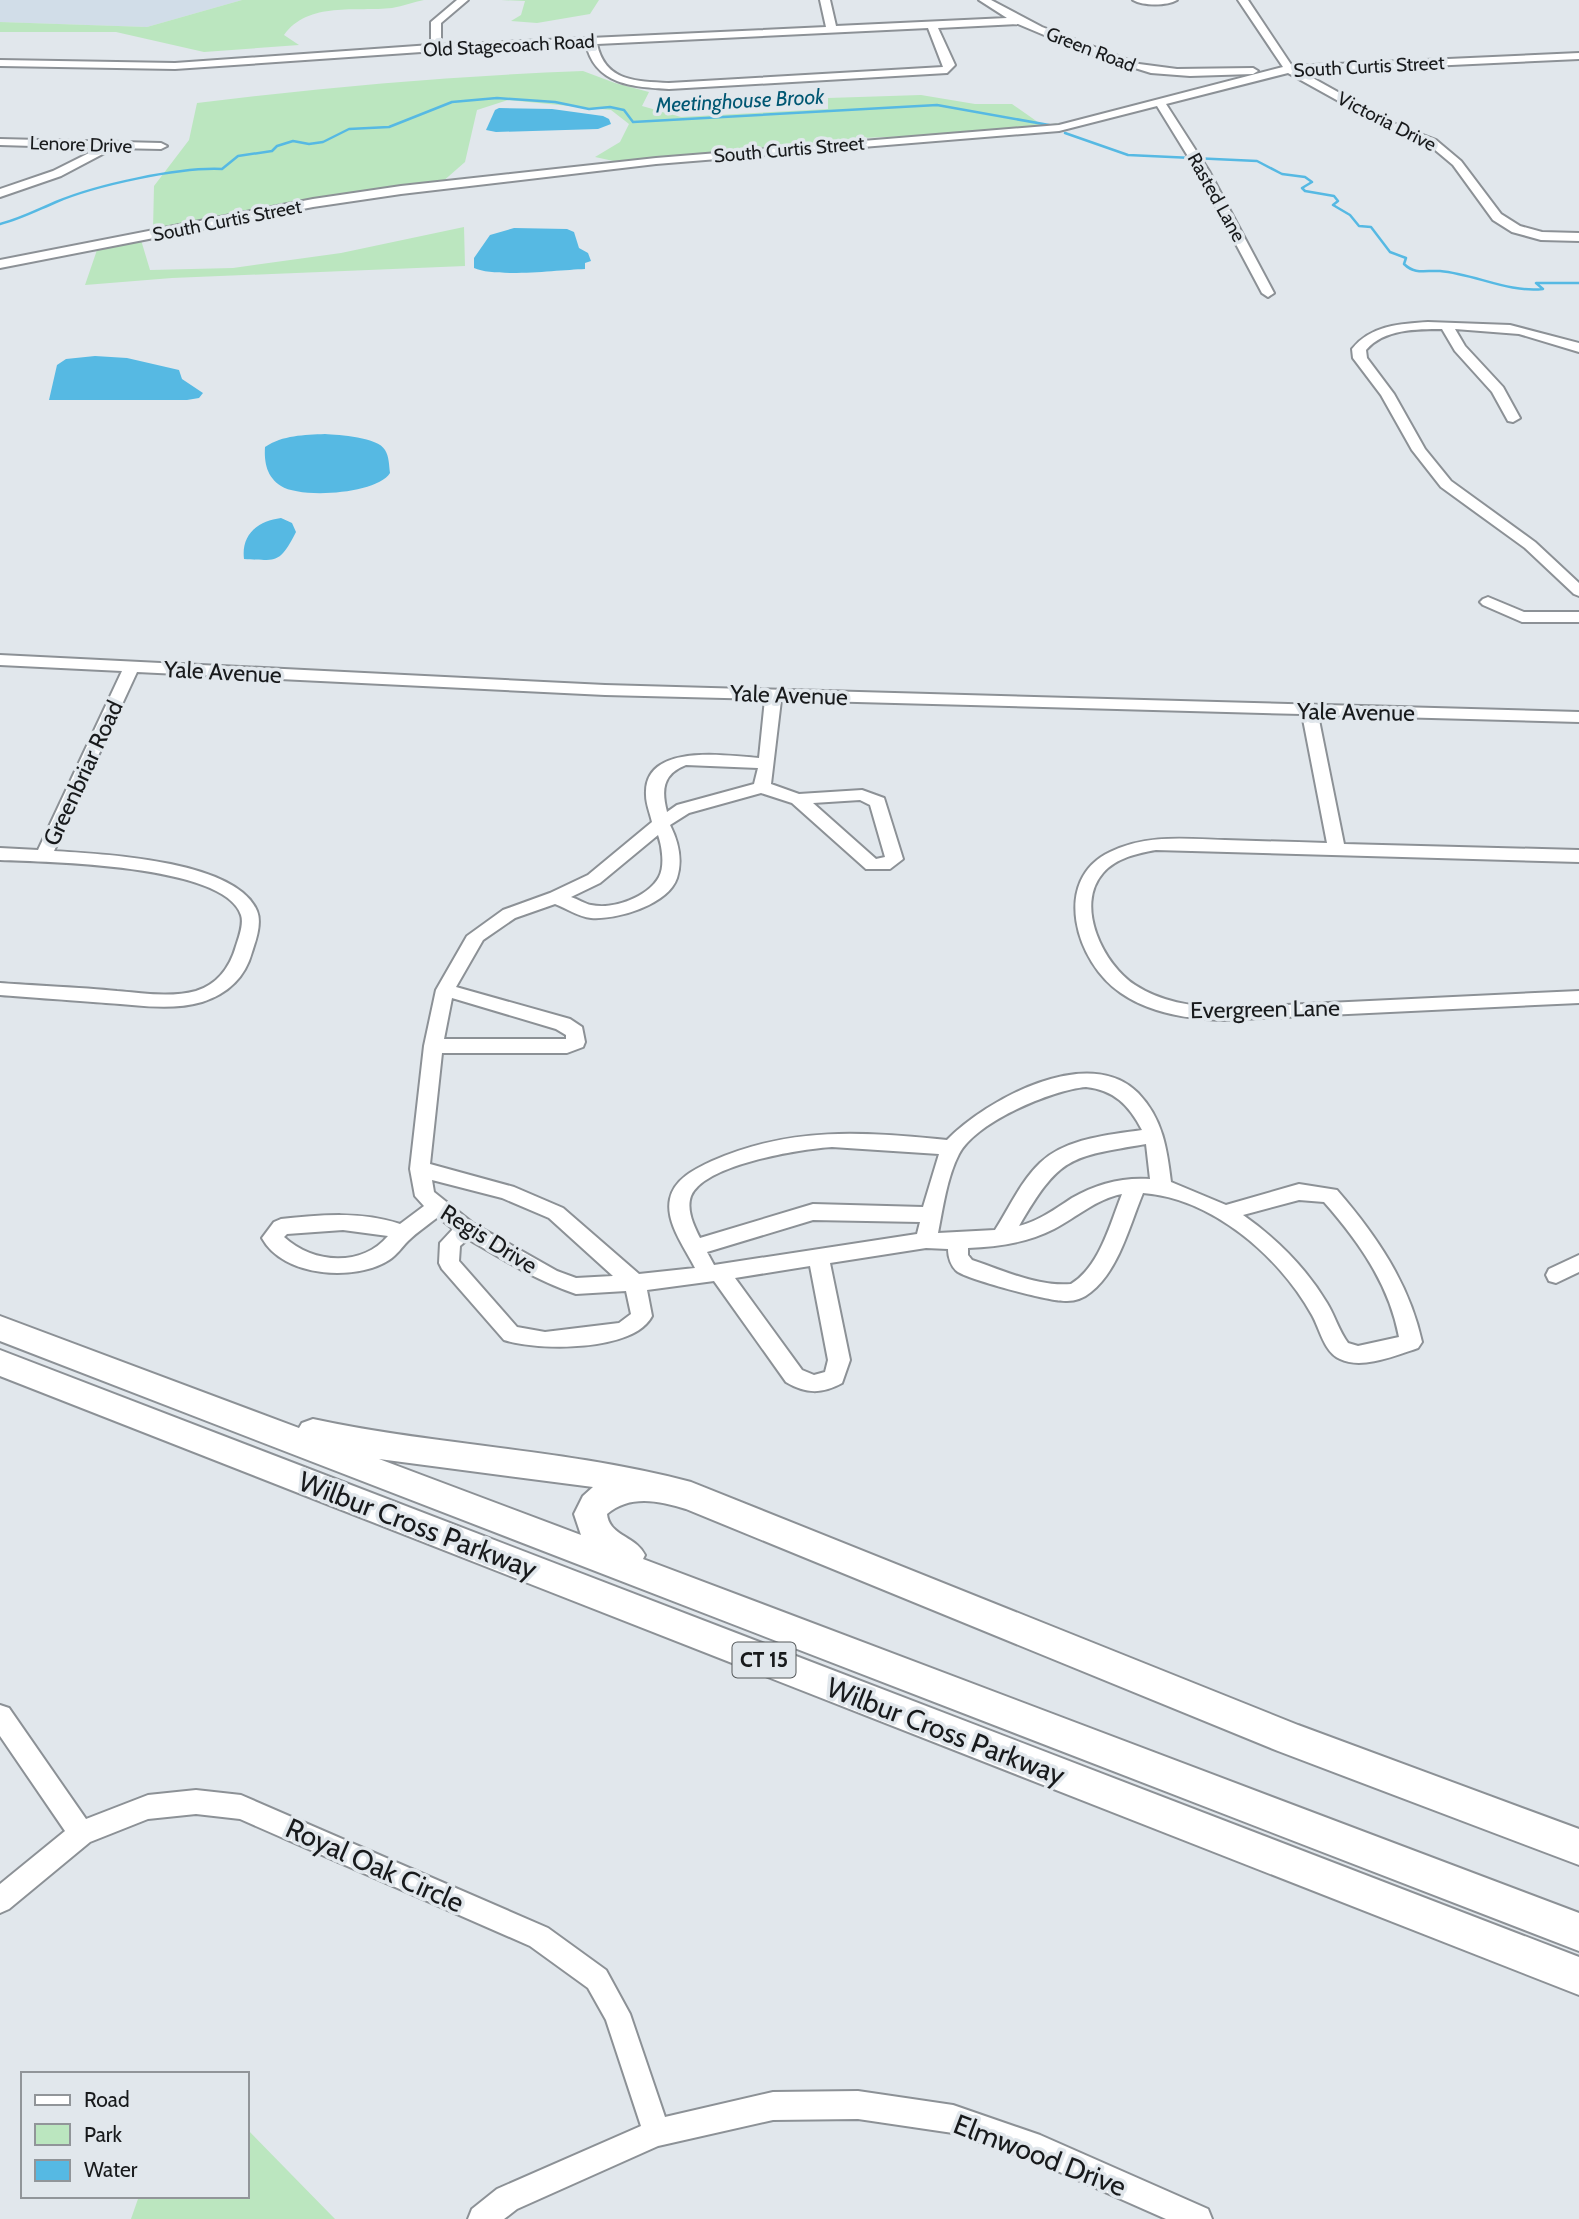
<svg xmlns="http://www.w3.org/2000/svg" width="1579" height="2219" font-family="Cabin,sans-serif">
	<style>
		.built { fill: #d1dde8 }
		.green { fill: #bbe6bf }
		.water { fill: #56b9e3 }
		.lines { fill: none; stroke-linecap: round; stroke-linejoin: round }
		.stream { stroke: #56b9e3; stroke-width: 2.5 }
		.minor-casing { stroke: #8c9196; stroke-width: 4 }
		.highway-casing { stroke: #8c9196; stroke-width: 4 }
		.minor { fill: #fff; fill-rule: evenodd }
		.highway { fill: #fff; fill-rule: evenodd }
		.labels { text-anchor: middle; stroke-width: 7; stroke-linejoin: round; paint-order: stroke }
		.far-street-label { font-size: 19px; fill: #181a1c; stroke: #e1e7ec }
		.far-water-label { font-size: 21px; font-style: italic; fill: #005773; stroke: #e1e7ec }
		.shield { fill: #e1e7ec; stroke: #54585a; stroke-width: 2 }
		.shield-label { font-size: 21px; font-weight: bold; fill: #181a1c }
		.street-label { font-size: 23px; fill: #181a1c; stroke: #e1e7ec }
		.near-street-label { font-size: 28px; fill: #181a1c; stroke: #e1e7ec }
	</style>
	<rect width="100%" height="100%" fill="#e1e7ec"/>
	<polygon class="built" points="0,0 242,0 147,27 0,22"/>
	<g class="green">
		<path d="M 242,0 L 424,0 C 414,2 403,6 392,8 C 357,12 308,1 284,35 L 299,45 L 204,52 L 116,32 L 0,32 L 0,22 L 147,27 Z"/>
		<polygon points="501,0 599,0 590,14 537,23 511,21 521,15 525,1"/>
		<path d="M 583,71 L 615,83 L 649,92 L 642,106 L 681,117 L 828,109 L 828,98 L 921,95 L 975,104 L 1012,104 L 1042,125 L 1079,121 L 987,133 L 862,138 L 618,162 L 595,157 L 620,142 L 629,124 L 611,110 L 508,100 L 477,110 L 465,162 L 441,183 L 317,199 L 153,230 L 154,186 L 189,140 L 197,103 C 325,87 454,76 583,71 Z"/>
		<polygon points="464,227 465,266 172,278 85,285 97,250 141,240 150,270 233,268 341,253"/>
		<polygon points="247,2129 335,2219 131,2219 139,2196 247,2196"/>
	</g>
	<g class="water">
		<polygon points="499,108 552,109 603,116 609,119 611,124 598,129 496,132 486,130 495,110"/>
		<path d="M 514,228 L 567,229 L 574,232 L 579,248 L 588,253 L 591,261 L 585,263 L 585,269 C 557,270 497,278 474,268 L 474,258 L 490,235 Z"/>
		<polygon points="95,356 127,358 179,370 182,379 203,393 199,398 187,400 49,400 57,365 66,359"/>
		<path d="M 325,434 C 339,435 378,437 385,450 C 389,456 389,465 390,473 C 377,494 301,499 281,486 C 267,477 264,463 265,447 C 283,435 304,435 325,434 Z"/>
		<path d="M 281,518 L 292,523 L 296,532 C 280,563 278,561 244,559 C 241,534 258,521 281,518 Z"/>
	</g>
	<g class="lines">
		<g class="stream">
			<path d="M 1065,133 L 1128,155 L 1257,161 L 1282,174 L 1305,177 L 1312,182 L 1302,188 L 1305,191 L 1334,196 L 1338,201 L 1333,205 L 1350,215 L 1359,226 L 1371,227 L 1390,252 L 1406,258 L 1404,264 C 1415,275 1426,270 1440,271 C 1475,274 1508,293 1543,289 L 1536,283 L 1579,283"/>
			<path d="M 0,224 C 20,219 37,210 56,202 C 96,185 179,167 222,169 L 238,156 L 272,151 L 277,146 L 293,141 L 309,144 L 323,142 L 349,129 L 389,127 L 452,102 L 497,98 L 555,102 L 589,109 L 610,107 L 624,110 L 633,122 L 937,105 L 1049,125"/>
		</g>
		<g class="minor-casing">
			<g id="minor">
				<path d="M 457,0 L 468,0 L 441,23 L 441,45 L 826,27 L 820,0 L 830,0 L 836,26 L 1007,18 L 979,0 L 991,0 L 1042,27 L 1139,64 L 1177,69 L 1253,68 L 1258,71 L 1253,74 L 1190,76 L 1151,73 L 1087,53 L 1018,24 L 938,28 L 955,65 L 947,73 L 669,89 C 634,87 595,85 586,44 L 436,51 L 175,69 L 0,66 L 0,60 L 175,63 L 431,45 L 431,22 ZM 928,28 L 943,67 L 669,83 C 636,81 605,82 597,44 Z"/>
				<path d="M 1133,0 L 1177,0 C 1167,6 1143,6 1133,0 Z"/>
				<polygon points="1238,0 1248,0 1292,66 1579,53 1579,59 1302,72 1397,125 1436,140 1461,161 1501,214 1520,226 1542,232 1579,233 1579,241 1541,240 1512,232 1493,220 1453,165 1428,144 1389,129 1288,73 1166,104 1209,171 1274,293 1268,297 1262,293 1197,171 1157,106 1059,131 656,164 401,194 313,207 0,268 0,260 313,199 401,186 656,158 1059,125 1283,67"/>
				<polygon points="0,139 161,143 167,146 161,149 114,148 61,176 0,197 0,189 53,171 99,148 0,145"/>
				<path d="M 1428,322 L 1510,325 L 1579,343 L 1579,352 L 1519,334 L 1455,329 L 1465,346 L 1503,387 L 1520,418 L 1513,422 L 1508,421 L 1492,392 L 1455,351 L 1442,329 C 1416,329 1384,329 1366,350 L 1367,358 L 1394,394 L 1425,449 L 1451,481 L 1535,542 L 1579,583 L 1579,596 L 1574,594 L 1525,548 L 1441,487 L 1412,450 L 1381,395 L 1353,358 L 1352,349 C 1371,325 1400,324 1428,322 Z"/>
				<polygon points="1488,597 1524,612 1579,612 1579,622 1522,622 1483,605 1480,602 1483,599"/>
				<path d="M 0,655 L 605,685 L 1579,712 L 1579,722 L 1318,715 L 1344,844 L 1579,850 L 1579,862 L 1156,850 C 1138,853 1116,858 1103,873 C 1074,906 1104,965 1135,985 C 1161,1002 1191,1006 1222,1008 L 1579,991 L 1579,1003 L 1222,1020 C 1187,1019 1150,1013 1121,993 C 1076,963 1051,880 1110,852 C 1147,834 1186,839 1225,840 C 1259,841 1293,842 1327,843 L 1302,714 L 781,700 L 771,784 L 799,794 L 862,790 L 884,798 L 903,859 L 890,869 L 866,869 L 792,803 L 761,793 L 689,813 L 670,825 C 678,841 683,859 677,878 C 668,905 616,920 591,918 C 579,917 566,908 555,904 L 515,918 L 483,940 L 456,987 L 570,1019 L 582,1027 L 585,1042 L 583,1047 L 567,1053 L 442,1053 L 430,1164 L 514,1187 L 563,1208 L 639,1274 L 695,1268 C 685,1248 665,1222 670,1199 C 674,1179 695,1169 712,1161 C 792,1126 863,1132 947,1140 C 986,1100 1089,1043 1138,1093 C 1163,1119 1167,1149 1171,1182 L 1226,1205 L 1299,1184 L 1337,1190 C 1376,1235 1409,1283 1422,1342 L 1418,1348 C 1397,1355 1362,1370 1340,1359 C 1324,1352 1320,1329 1312,1315 C 1279,1256 1212,1198 1143,1193 C 1130,1224 1119,1270 1091,1292 C 1084,1298 1075,1301 1067,1301 C 1050,1302 971,1280 958,1272 C 951,1267 948,1257 948,1249 L 926,1248 L 830,1263 L 850,1360 L 842,1383 C 822,1394 806,1394 786,1382 L 714,1281 L 647,1290 L 652,1316 C 634,1352 538,1351 504,1340 L 442,1269 L 439,1263 L 440,1243 L 453,1229 L 438,1217 C 428,1225 417,1232 408,1241 C 402,1247 397,1255 389,1260 C 355,1282 283,1277 262,1238 L 274,1222 L 281,1219 C 321,1215 361,1211 400,1224 L 424,1206 L 415,1196 L 410,1169 L 424,1046 L 436,990 L 467,936 L 503,910 L 550,893 L 588,875 L 652,822 C 650,813 646,804 646,795 C 643,742 727,756 759,758 L 765,699 L 605,695 L 137,672 L 54,851 C 102,854 236,860 257,911 C 262,923 256,940 252,952 C 245,978 227,994 202,1002 C 171,1011 138,1005 106,1003 C 71,1000 35,998 0,995 L 0,983 C 39,986 78,987 117,991 C 142,993 170,998 196,991 C 218,984 230,967 236,946 C 239,937 244,924 241,915 C 225,864 46,862 0,860 L 0,848 L 38,850 L 122,671 L 0,665 ZM 686,765 L 758,768 L 754,784 L 677,805 L 667,812 C 661,789 663,774 686,765 ZM 860,800 L 870,805 L 885,857 L 876,859 L 813,803 ZM 658,835 C 662,846 665,866 659,877 C 648,897 613,910 591,905 C 585,904 578,899 571,897 L 600,883 ZM 452,998 L 556,1029 L 566,1035 L 566,1039 L 444,1039 ZM 1086,1087 C 1114,1090 1129,1105 1142,1130 C 1109,1135 1066,1138 1040,1163 C 1021,1181 1009,1208 995,1230 L 938,1233 C 943,1208 947,1177 959,1154 C 976,1122 1051,1090 1086,1087 ZM 1146,1144 L 1150,1179 C 1123,1177 1096,1184 1072,1198 C 1055,1209 1039,1221 1019,1226 C 1060,1156 1069,1157 1146,1144 ZM 832,1147 L 939,1154 L 923,1207 L 813,1204 L 700,1238 C 694,1226 686,1210 691,1196 C 704,1164 801,1149 832,1147 ZM 432,1180 L 502,1198 L 549,1218 L 613,1276 L 576,1278 L 557,1271 L 474,1224 L 434,1192 ZM 1122,1194 C 1110,1224 1100,1266 1071,1284 C 1038,1287 1002,1270 972,1260 L 968,1255 L 968,1248 C 997,1247 1027,1243 1054,1229 C 1077,1217 1096,1199 1122,1194 ZM 1299,1200 L 1324,1202 C 1359,1242 1389,1284 1399,1337 L 1358,1346 L 1348,1343 C 1339,1331 1335,1316 1327,1303 C 1306,1268 1277,1239 1243,1215 ZM 813,1220 L 920,1222 L 917,1234 L 714,1265 L 707,1252 ZM 343,1230 L 388,1236 C 362,1267 313,1264 284,1237 L 287,1234 ZM 468,1239 C 504,1260 537,1281 576,1294 L 626,1291 L 631,1314 L 619,1323 L 545,1332 L 517,1327 L 459,1261 L 460,1246 ZM 810,1266 L 828,1360 L 825,1372 L 814,1375 L 802,1370 L 735,1278 Z"/>
				<polygon points="1579,1255 1579,1272 1556,1283 1549,1281 1546,1275 1549,1269"/>
				<polygon points="0,1705 9,1708 86,1819 148,1795 196,1790 241,1795 548,1928 606,1970 630,2014 665,2117 773,2092 858,2091 953,2105 1040,2135 1208,2209 1212,2219 1166,2219 1037,2162 953,2133 858,2119 773,2120 658,2146 517,2209 504,2219 468,2219 472,2209 497,2189 641,2126 606,2020 588,1988 530,1946 240,1819 196,1814 148,1819 90,1842 9,1909 0,1913 0,1884 65,1831 0,1736"/>
			</g>
		</g>
		<g class="highway-casing">
			<g id="highway">
				<path d="M 0,1316 L 299,1428 L 302,1423 L 313,1419 C 438,1446 567,1449 691,1482 L 1298,1725 L 1579,1829 L 1579,1865 L 1278,1751 L 686,1509 C 660,1501 630,1494 607,1514 C 609,1536 636,1536 645,1555 L 643,1559 L 1579,1913 L 1579,1951 L 0,1341 ZM 379,1459 L 593,1487 L 583,1496 L 574,1514 L 581,1535 Z"/>
				<polygon points="0,1350 1579,1957 1579,1995 0,1376"/>
			</g>
		</g>
		<use href="#minor" class="minor"/>
		<use href="#highway" class="highway"/>
	</g>
	<g class="labels">
		<g class="far-street-label">
			<text transform="translate(509 45) rotate(-3)" y="7">Old Stagecoach Road</text>
			<text transform="translate(1091 49) rotate(21)" y="7">Green Road</text>
			<text transform="translate(1369 66) rotate(-3)" y="7">South Curtis Street</text>
			<text transform="translate(1387 121) rotate(27)" y="7">Victoria Drive</text>
			<text transform="translate(81 144) rotate(2)" y="7">Lenore Drive</text>
			<text transform="translate(789 149) rotate(-5)" y="7">South Curtis Street</text>
			<text transform="translate(1217 197) rotate(61)" y="7">Rasted Lane</text>
			<text transform="translate(227 220) rotate(-11)" y="7">South Curtis Street</text>
		</g>
		<g class="far-water-label">
			<text transform="translate(740 101) rotate(-3)" y="7">Meetinghouse Brook</text>
		</g>
		<rect class="shield" x="732.5" y="1642.5" width="63" height="35" rx="5"/>
		<g class="shield-label">
			<text x="764" y="1667">CT 15</text>
		</g>
		<g class="street-label">
			<text transform="translate(223 672) rotate(3)" y="8">Yale Avenue</text>
			<text transform="translate(789 695) rotate(2)" y="8">Yale Avenue</text>
			<text transform="translate(1356 712) rotate(1)" y="8">Yale Avenue</text>
			<text transform="translate(83 773) rotate(-65)" y="8">Greenbriar Road</text>
			<text transform="translate(1265 1009) rotate(-1)" y="8">Evergreen Lane</text>
			<text transform="translate(489 1239) rotate(32)" y="8">Regis Drive</text>
		</g>
		<g class="near-street-label">
			<text transform="translate(418 1525) rotate(21)" y="10">Wilbur Cross Parkway</text>
			<text transform="translate(946 1731) rotate(21)" y="10">Wilbur Cross Parkway</text>
			<text transform="translate(375 1865) rotate(24)" y="10">Royal Oak Circle</text>
			<text transform="translate(1040 2155) rotate(21)" y="10">Elmwood Drive</text>
		</g>
	</g>
	<rect x="21" y="2072" width="228" height="126" fill="#e1e7ec" stroke="#919599" stroke-width="2"/>
	<rect x="35" y="2095" width="35" height="10" fill="#ffffff" stroke="#919599" stroke-width="2"/>
	<text x="84" y="2107" font-size="21" fill="#181a1c">Road</text>
	<rect x="35" y="2124" width="35" height="21" fill="#bbe6bf" stroke="#919599" stroke-width="2"/>
	<text x="84" y="2142" font-size="21" fill="#181a1c">Park</text>
	<rect x="35" y="2160" width="35" height="21" fill="#56b9e3" stroke="#919599" stroke-width="2"/>
	<text x="84" y="2177" font-size="21" fill="#181a1c">Water</text>
</svg>
